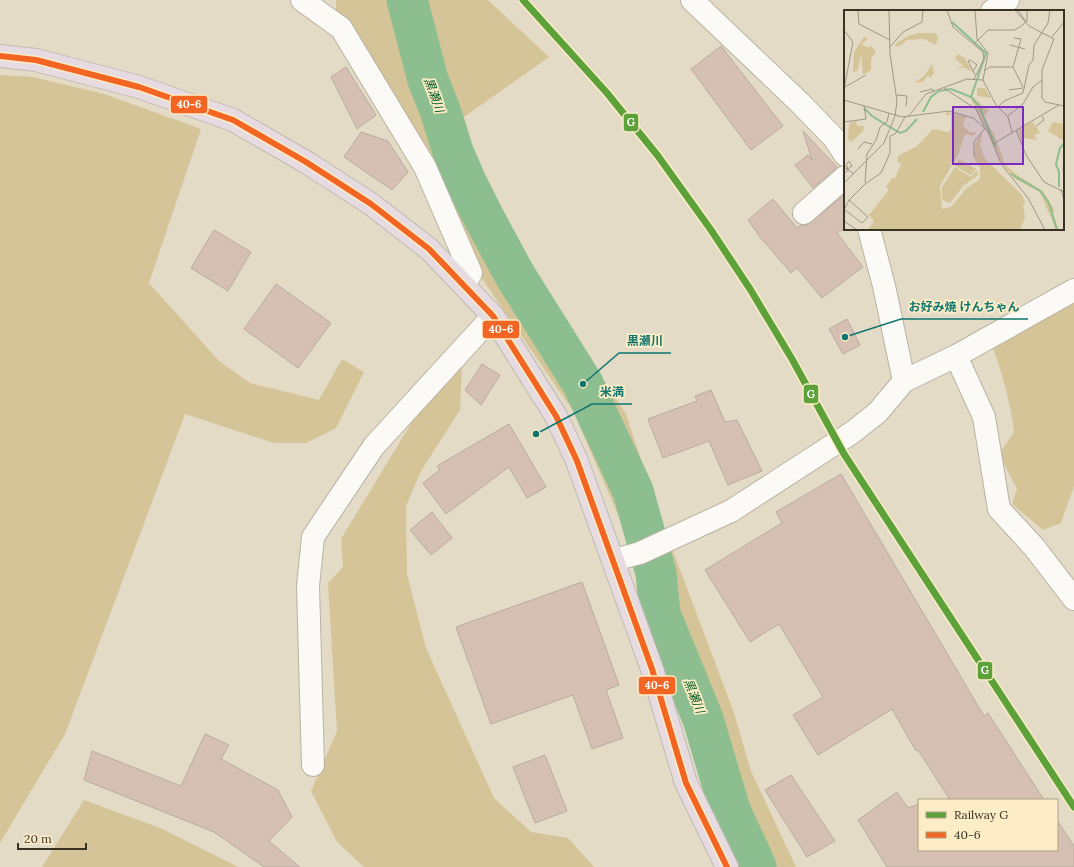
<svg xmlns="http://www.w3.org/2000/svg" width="1074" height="867" font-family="Lora,'Noto Sans JP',serif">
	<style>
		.green { fill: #d5c497 }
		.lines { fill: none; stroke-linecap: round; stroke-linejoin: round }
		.river { stroke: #8dbe8f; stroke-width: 41 }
		.building { fill: #d5c0b3; stroke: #b7aca1 }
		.minor-casing { stroke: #bab3a3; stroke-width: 24 }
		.highway-casing { stroke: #bebaaf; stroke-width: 24 }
		.minor { stroke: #fbfaf6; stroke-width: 22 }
		.highway { stroke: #e7dbe2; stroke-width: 22 }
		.bus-1-casing { stroke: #fcedc7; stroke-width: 9 }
		.bus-1 { stroke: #f26522; stroke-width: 6 }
		.rail-1-casing { stroke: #fcedc7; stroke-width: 10 }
		.rail-1 { stroke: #5ca139; stroke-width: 7 }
		.labels { text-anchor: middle; stroke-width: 3.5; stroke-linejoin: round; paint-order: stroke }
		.water-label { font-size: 12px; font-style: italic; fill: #005925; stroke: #fcedc7 }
		.inset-river { fill: none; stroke: #8dbe8f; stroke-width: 2 }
		.inset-road { fill: none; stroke: #9f9785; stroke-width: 1 }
		.view { fill: #7b2cbf; fill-opacity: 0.15; stroke: #7b2cbf; stroke-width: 2 }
		.inset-edge { fill: none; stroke: #383223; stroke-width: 2 }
		.leader { fill: none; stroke: #0f766e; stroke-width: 1.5 }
		.callout-dot { fill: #0f766e; stroke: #fcedc7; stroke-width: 1.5 }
		.callout-label { font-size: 12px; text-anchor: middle; font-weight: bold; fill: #0f766e; stroke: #fcedc7; stroke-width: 3.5; stroke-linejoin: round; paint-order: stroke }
		.line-badge { stroke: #fcedc7; stroke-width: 1.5 }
		.badge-label { font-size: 11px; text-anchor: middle; font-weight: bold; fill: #fff }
	</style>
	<rect width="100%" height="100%" fill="#e3dbc6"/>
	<g class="green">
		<polygon points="336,0 488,0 549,57 464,117 486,192 537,280 626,414 659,514 733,710 751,771 796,867 750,867 696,748 643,572 573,411 474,267 336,11"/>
		<polygon points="0,75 33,77 104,94 201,129 149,283 218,360 250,383 319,400 342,359 364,372 336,428 306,443 274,443 185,414 65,734 0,843"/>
		<path d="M 1074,290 L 1074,486 L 1061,523 L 1043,530 L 1012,504 L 1017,489 L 999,454 L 1014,432 C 1010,399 1001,369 989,337 Z"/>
		<polygon points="462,365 460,410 421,471 406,506 407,574 426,648 494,798 531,832 568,838 594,867 364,867 337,842 311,791 337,731 328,583 343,567 341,539 430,392"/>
		<polygon points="84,800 160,828 238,867 42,867"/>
	</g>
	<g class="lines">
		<polyline class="river" points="407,0 428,80 440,110 453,152 466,182 483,216 516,277 583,384 633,491 656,573 660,614 703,719 730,810 756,867"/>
	</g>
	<g class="building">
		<polygon points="721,46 783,126 751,150 691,69"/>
		<polygon points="346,67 376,115 357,129 331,77"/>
		<polygon points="803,131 837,167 813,188 795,165 808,155 812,160"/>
		<polygon points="361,132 388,141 408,172 392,190 344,157"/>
		<polygon points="845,194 845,230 844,229 837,233 863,267 822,298 797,268 791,273 760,237 748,220 773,199 797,228 801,225 807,225"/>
		<polygon points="214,230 251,252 228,291 191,268"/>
		<polygon points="276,284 331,323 298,368 244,329"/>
		<polygon points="847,319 860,345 843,354 829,329"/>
		<polygon points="482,364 500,375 481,405 465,390"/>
		<polygon points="711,390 725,422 737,420 762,471 728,485 709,441 663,458 648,419 697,401 695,396"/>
		<polygon points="509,424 546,487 527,498 509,467 446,514 423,483 440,470 437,466"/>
		<polygon points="841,474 984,716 988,713 1044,800 950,800 918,750 916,751 892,709 818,755 793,715 823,697 779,624 750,642 705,570 782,523 776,512"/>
		<polygon points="432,512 452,538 431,555 410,530"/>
		<polygon points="582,582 619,685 606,690 623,738 592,749 573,695 491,724 456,627"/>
		<polygon points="205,734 229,745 221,759 278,790 292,817 269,841 300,867 264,867 214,832 84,780 92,751 181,786"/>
		<polygon points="545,755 567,811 535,823 513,767"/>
		<polygon points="791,775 835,841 807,857 765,790"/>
		<polygon points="897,792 908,808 919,804 919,850 1057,850 1057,820 1074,846 1074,867 887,867 858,820"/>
	</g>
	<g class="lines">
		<g class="minor-casing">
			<g id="minor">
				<polyline points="302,0 341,28 425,167 471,273 465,285"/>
				<polyline points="692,0 799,102 834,138 845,155"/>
				<polyline points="992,11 1008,0"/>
				<polyline points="804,213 845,177"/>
				<polyline points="869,229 884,286 904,381"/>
				<polyline points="956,356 984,417 999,509 1034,547 1074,599"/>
				<polyline points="614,560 640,553 731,511 853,432 878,412 904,381 956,356 1074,290"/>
				<polyline points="313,765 308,586 313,537 374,446 493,316"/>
			</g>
		</g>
		<g class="highway-casing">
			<polyline id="highway" points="0,56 36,60 139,87 233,120 306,162 371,204 429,249 493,316 556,416 577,461 652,669 686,783 727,867"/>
		</g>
		<use href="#minor" class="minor"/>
		<use href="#highway" class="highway"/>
		<g class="bus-1-casing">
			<polyline id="bus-1" points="0,56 36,60 139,87 233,120 306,162 371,204 429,249 493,316 556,416 577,461 652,669 686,783 727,867"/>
		</g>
		<use href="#bus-1" class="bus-1"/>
		<g class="rail-1-casing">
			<polyline id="rail-1" points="523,0 607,93 658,156 711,230 750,289 792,359 844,454 1074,807"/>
		</g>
		<use href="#rail-1" class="rail-1"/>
	</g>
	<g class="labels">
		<g class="water-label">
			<text transform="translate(434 95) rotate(70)" y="4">黒瀬川</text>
			<text transform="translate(694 696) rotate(68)" y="4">黒瀬川</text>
		</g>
	</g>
	<g transform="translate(844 10)">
		<rect width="220" height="220" fill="#e3dbc6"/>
		<path d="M 75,23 L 90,23 L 94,26 L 92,35 L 80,29 L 63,30 L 54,37 L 50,35 L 64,26 ZM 20,27 L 24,29 L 17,34 L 23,37 L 28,36 L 32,43 L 27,48 L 27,60 L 19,65 L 17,45 L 14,60 L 9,62 L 10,42 ZM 114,44 L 121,48 L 128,62 L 121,58 L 112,58 L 119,56 L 111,48 ZM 88,54 L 90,63 L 86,68 L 84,65 L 79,72 L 71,72 L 80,66 ZM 133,78 L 141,78 L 147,88 L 133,86 ZM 129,87 L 145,101 L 140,105 L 141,110 L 150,124 L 161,154 L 173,165 L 199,181 L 211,201 L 208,202 L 215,220 L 212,220 L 196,182 L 171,169 L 158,154 L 128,91 ZM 102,102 L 122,106 L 119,116 L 126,122 L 133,122 L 129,126 L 121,124 L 114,145 L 96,176 L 98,199 L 107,197 L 122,179 L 136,169 L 136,157 L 130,149 L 132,132 L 139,121 L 136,135 L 141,149 L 178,185 L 181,193 L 179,196 L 181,207 L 176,220 L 24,220 L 30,211 L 25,205 L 45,180 L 42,177 L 48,168 L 51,168 L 57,154 L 53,151 L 54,146 L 73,136 L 89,119 L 103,122 L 107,120 L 107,105 L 102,105 ZM 12,111 L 13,116 L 20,116 L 19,121 L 7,132 L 4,129 L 5,113 ZM 189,112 L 196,123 L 190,125 L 193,130 L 180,128 L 177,132 L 174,119 ZM 209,112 L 220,114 L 220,131 L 204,121 ZM 115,149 L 132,159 L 127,165 L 111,156 ZM 111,157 L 127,167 L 133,160 L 134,165 L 119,176 L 106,193 L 98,190 L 98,177 Z" fill="#d5c497"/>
		<path class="inset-river" d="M 108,12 L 142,43 L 127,87 L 135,96 L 152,137M 20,98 L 28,106 L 56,123 L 62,121 L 73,109M 79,102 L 87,87 L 95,81 L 107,79 L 127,87M 167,164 L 196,181 L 205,193 L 213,220M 215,177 L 215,162 L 212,154 L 216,138 L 220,134"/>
		<path class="inset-road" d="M 14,0 L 15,14 L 46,30M 45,0 L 46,44 L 53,91 L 51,106M 103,0 L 109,17 L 139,42 L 140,49 L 130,69M 131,0 L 133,29 L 144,43 L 139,70 L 152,95 L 164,107 L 168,122M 171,0 L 185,16 L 210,29 L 198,60 L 198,88 L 201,92 L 220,96M 174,0 L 182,12M 0,20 L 9,32 L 0,79M 208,27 L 220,12M 170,28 L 177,29 L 169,57 L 179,77M 130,34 L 144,20 L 170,20 L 176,17 L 183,11 L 183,0M 166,35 L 181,39M 46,37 L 59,22 L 78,12 L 79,0M 129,61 L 133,55 L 126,50 L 124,51 L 131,65M 140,61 L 146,57 L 169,57M 1,77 L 22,65M 100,78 L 132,99 L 140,116M 165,80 L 179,78M 76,82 L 88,79 L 90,82M 53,85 L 63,86 L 62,96M 0,90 L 58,107 L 105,101 L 129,108 L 144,121 L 157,154 L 184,188 L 201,220M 154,97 L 160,91 L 179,83 L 185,55 L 189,50 L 190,35 L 204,13 L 206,0M 164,106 L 179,94 L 189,77 L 198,70M 64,107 L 82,84 L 123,69 L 139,70M 0,112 L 22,109 L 20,96M 192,116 L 200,110 L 198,106M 172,120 L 182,145 L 200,172 L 220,182M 45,127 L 52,123 L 61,107M 149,134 L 215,95M 14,139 L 20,132 L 28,134M 130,147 L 130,132 L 141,118M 2,155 L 5,151 L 8,156 L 4,159M 0,156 L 3,156 L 4,160 L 0,164M 0,157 L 10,164M 219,160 L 220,148M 0,173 L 40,133 L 51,106M 21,173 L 23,144 L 32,130 L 36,117 L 43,112 L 45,103M 217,179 L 220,191M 0,200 L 5,190 L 21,174 L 37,163 L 46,143 L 46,128M 1,200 L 18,213 L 24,207 L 5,190M 0,211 L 13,220"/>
		<path class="view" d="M 109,97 L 179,97 L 179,154 L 109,154 Z"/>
		<rect width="220" height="220" class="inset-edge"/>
	</g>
	<path class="leader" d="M845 337L901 319H1028M583 384L619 353H671M536 434L592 404H632"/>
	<g class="callout-dot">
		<circle cx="845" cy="337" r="4"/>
		<circle cx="583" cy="384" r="4"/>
		<circle cx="536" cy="434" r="4"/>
	</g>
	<g class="callout-label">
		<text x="964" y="311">お好み焼 けんちゃん</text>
		<text x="645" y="345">黒瀬川</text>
		<text x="612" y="396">米満</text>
	</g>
	<g class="line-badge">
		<rect x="170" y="95" width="38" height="19" rx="4" fill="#f26522"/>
		<rect x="623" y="113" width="16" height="19" rx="4" fill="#5ca139"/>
		<rect x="482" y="320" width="38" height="19" rx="4" fill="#f26522"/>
		<rect x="803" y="384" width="16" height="20" rx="4" fill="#5ca139"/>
		<rect x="977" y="661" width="16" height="19" rx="4" fill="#5ca139"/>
		<rect x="638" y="676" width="38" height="19" rx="4" fill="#f26522"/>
	</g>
	<g class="badge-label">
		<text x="189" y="108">40-6</text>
		<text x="631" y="126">G</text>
		<text x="501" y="333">40-6</text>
		<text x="811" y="398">G</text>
		<text x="985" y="674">G</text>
		<text x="657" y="689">40-6</text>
	</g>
	<rect x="918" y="799" width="140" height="52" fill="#fcedc7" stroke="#aea285"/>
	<rect x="926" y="812" width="20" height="6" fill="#5ca139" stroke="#aea285"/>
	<text x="954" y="819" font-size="12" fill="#383223">Railway G</text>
	<rect x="926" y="832" width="20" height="6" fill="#f26522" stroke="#aea285"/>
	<text x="954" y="839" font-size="12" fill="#383223">40-6</text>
	<path d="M18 843v6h68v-6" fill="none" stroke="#383223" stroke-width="2"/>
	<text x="24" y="843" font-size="12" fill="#383223" stroke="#fcedc7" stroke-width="3" paint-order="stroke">20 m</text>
</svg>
